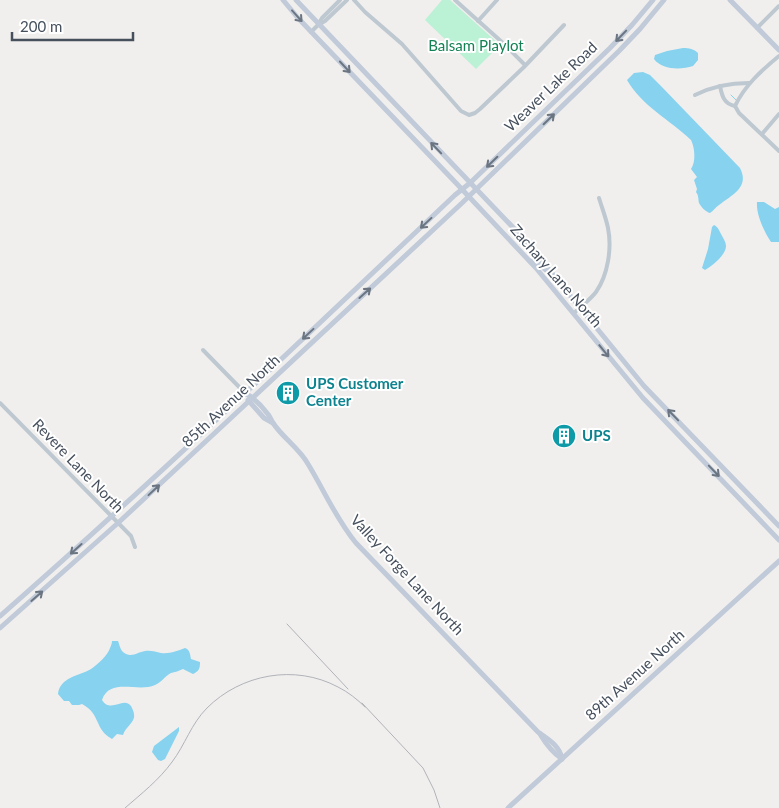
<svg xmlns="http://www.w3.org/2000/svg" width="779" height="808" font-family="Lato,sans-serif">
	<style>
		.green { fill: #bbf1d4 }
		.water { fill: #86d2ef }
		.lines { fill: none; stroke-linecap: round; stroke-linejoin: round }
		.stream { stroke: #86d2ef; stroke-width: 1 }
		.street { stroke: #bec8d1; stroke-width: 4 }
		.secondary { stroke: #c0cad8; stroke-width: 5 }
		.rail { stroke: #b0b3b9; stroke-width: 1 }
		.oneway { stroke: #6b7582 }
		.labels { text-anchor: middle; stroke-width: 4; stroke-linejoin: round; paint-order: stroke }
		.park-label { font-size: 15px; fill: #138153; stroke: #fff }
		.street-label { font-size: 15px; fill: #46505d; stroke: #fff }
		.culture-label { font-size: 15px; font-weight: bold; fill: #0d838f; stroke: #fff; text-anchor: start }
	</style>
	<rect width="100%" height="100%" fill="#f1efee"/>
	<polygon class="green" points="442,0 450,0 500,45 476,69 425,20"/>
	<g class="water">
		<path d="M 683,48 C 689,48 694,49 698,53 L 698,60 L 693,66 C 681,70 662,70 654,59 L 655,55 L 667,51 Z"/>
		<path d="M 643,72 L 650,75 L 660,85 L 740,168 C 750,187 732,195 719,205 C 716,207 713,211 710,213 C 706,212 701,207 699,203 C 698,199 699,196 696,192 L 697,189 L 694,180 L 697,177 L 691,169 C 696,162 695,148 691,140 C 670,120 642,106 627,80 L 634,73 Z"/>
		<path d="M 757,202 L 764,202 L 775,209 L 779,207 L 779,242 L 771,242 C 764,231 756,215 757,202 Z"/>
		<path d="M 714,225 C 718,227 719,230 721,234 C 723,238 726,242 726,246 C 726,255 712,266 705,270 L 702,268 L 708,249 L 712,227 Z"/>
		<path d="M 112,641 L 118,641 C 120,646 120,651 126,654 C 133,657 138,652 145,651 C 151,650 156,652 161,653 C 170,654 177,651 185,648 C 190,650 190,654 191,659 L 200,662 C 200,669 199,671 193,674 L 183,669 C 179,671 175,672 171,673 C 165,676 162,682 155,685 C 138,693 110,677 102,700 C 111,714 123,696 131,706 C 132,708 134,712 134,714 C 136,722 125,727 123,735 L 117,734 L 112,739 C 94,729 101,714 82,704 L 79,705 L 72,705 L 69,701 L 64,701 L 58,694 C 60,677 79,676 91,669 C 97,665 108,655 110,648 C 111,646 112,643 112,641 Z"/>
		<polygon points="179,727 179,731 165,759 161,761 158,760 152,752 154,746"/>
	</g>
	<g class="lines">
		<polyline class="stream" points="731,95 737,101"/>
		<g class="street">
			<polyline points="354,0 365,12 402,44 461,111 469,115 475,113 480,109 524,67 564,25"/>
			<polyline points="455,0 503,43 525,65"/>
			<polyline points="478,21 497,0"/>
			<polyline points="318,25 322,18 340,0"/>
			<polyline points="757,28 779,6"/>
			<polyline points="311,32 318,25 325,21 347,0"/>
			<path d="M 720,86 C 722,96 724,104 735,106 L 739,113 L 779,151"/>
			<path d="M 695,95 C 713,86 730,83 749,83"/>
			<path d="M 735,106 C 745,85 761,71 779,56"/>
			<polyline points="762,134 779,114"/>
			<path d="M 574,313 C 581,306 590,300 596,292 C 608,275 612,248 608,228 C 606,218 602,208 599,198"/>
			<polyline points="203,350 245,393"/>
			<polyline points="0,403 131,536 135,547"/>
		</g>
		<g class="secondary">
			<polyline points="283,0 298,18 457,184 536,268 643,398 779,540"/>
			<polyline points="296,0 524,239 644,386 779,526"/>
			<polyline points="730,0 779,50"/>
			<polyline points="530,261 535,261 546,270"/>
			<path d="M 245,393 C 254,398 261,405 267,413 C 270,416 271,420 273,423 C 283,438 299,448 308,464 C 324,490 336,519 356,543 L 538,732 C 548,739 560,746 562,759"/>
			<polyline points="248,400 264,418 273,423"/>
			<path d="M 0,616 C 155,480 305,337 455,195 L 470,183 L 610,48 L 632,25 L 653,0"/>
			<polyline points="0,628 118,523 462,203 619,51 640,29 664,0"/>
			<path d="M 540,734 C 546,744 553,753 562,759"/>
			<polyline points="508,808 779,561"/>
		</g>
		<g class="rail">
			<polyline points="287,624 348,689"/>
			<polyline points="362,703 423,768 434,790 440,808"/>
			<path d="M 125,808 C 141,794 159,780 172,762 C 185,745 191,724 207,708 C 241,674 295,664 338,687 C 348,692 357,699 365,707"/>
		</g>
	</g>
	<defs><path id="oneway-shaft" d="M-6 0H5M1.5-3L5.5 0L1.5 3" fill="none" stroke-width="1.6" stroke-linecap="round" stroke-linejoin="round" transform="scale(1.25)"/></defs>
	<g class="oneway">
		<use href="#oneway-shaft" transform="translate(297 16) rotate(48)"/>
		<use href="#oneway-shaft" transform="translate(621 36) rotate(134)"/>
		<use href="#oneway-shaft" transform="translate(345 67) rotate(47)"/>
		<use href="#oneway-shaft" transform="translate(549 119) rotate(-44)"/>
		<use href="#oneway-shaft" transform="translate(436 148) rotate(-134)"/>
		<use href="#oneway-shaft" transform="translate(492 162) rotate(136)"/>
		<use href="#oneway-shaft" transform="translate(426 223) rotate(137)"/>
		<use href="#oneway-shaft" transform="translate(365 293) rotate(-42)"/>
		<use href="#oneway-shaft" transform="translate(308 334) rotate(137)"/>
		<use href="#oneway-shaft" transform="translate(604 351) rotate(51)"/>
		<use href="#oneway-shaft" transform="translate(673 415) rotate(-134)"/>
		<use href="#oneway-shaft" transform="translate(714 471) rotate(46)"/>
		<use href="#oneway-shaft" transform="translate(154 490) rotate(-43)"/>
		<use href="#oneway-shaft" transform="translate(76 549) rotate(138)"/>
		<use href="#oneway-shaft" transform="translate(37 596) rotate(-41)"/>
	</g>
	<defs>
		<g id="building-disc" transform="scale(1.25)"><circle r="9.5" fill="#0f9aa8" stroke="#fff"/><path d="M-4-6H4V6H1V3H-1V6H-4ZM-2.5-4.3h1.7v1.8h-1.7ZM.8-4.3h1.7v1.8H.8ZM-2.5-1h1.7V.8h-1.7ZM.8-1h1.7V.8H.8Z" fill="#fff"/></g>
	</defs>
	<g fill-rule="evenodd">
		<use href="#building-disc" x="288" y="393"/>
		<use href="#building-disc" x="564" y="436"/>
	</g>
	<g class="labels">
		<g class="park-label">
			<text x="476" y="51">Balsam Playlot</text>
		</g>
		<g class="street-label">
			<text transform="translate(551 87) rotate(-44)" y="5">Weaver Lake Road</text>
			<text transform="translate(556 276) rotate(49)" y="5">Zachary Lane North</text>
			<text transform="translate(231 401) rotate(-43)" y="5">85th Avenue North</text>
			<text transform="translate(78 466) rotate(46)" y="5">Revere Lane North</text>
			<text transform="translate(407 575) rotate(47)" y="5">Valley Forge Lane North</text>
			<text transform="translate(635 675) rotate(-42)" y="5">89th Avenue North</text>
		</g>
		<g class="culture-label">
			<text x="306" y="389">UPS Customer<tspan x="306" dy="17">Center</tspan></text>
			<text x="582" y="441">UPS</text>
		</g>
	</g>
	<path d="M12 32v8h121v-8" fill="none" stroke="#46505d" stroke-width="2.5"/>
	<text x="20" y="32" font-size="15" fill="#46505d" stroke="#ffffff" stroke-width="4" paint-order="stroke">200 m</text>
</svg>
